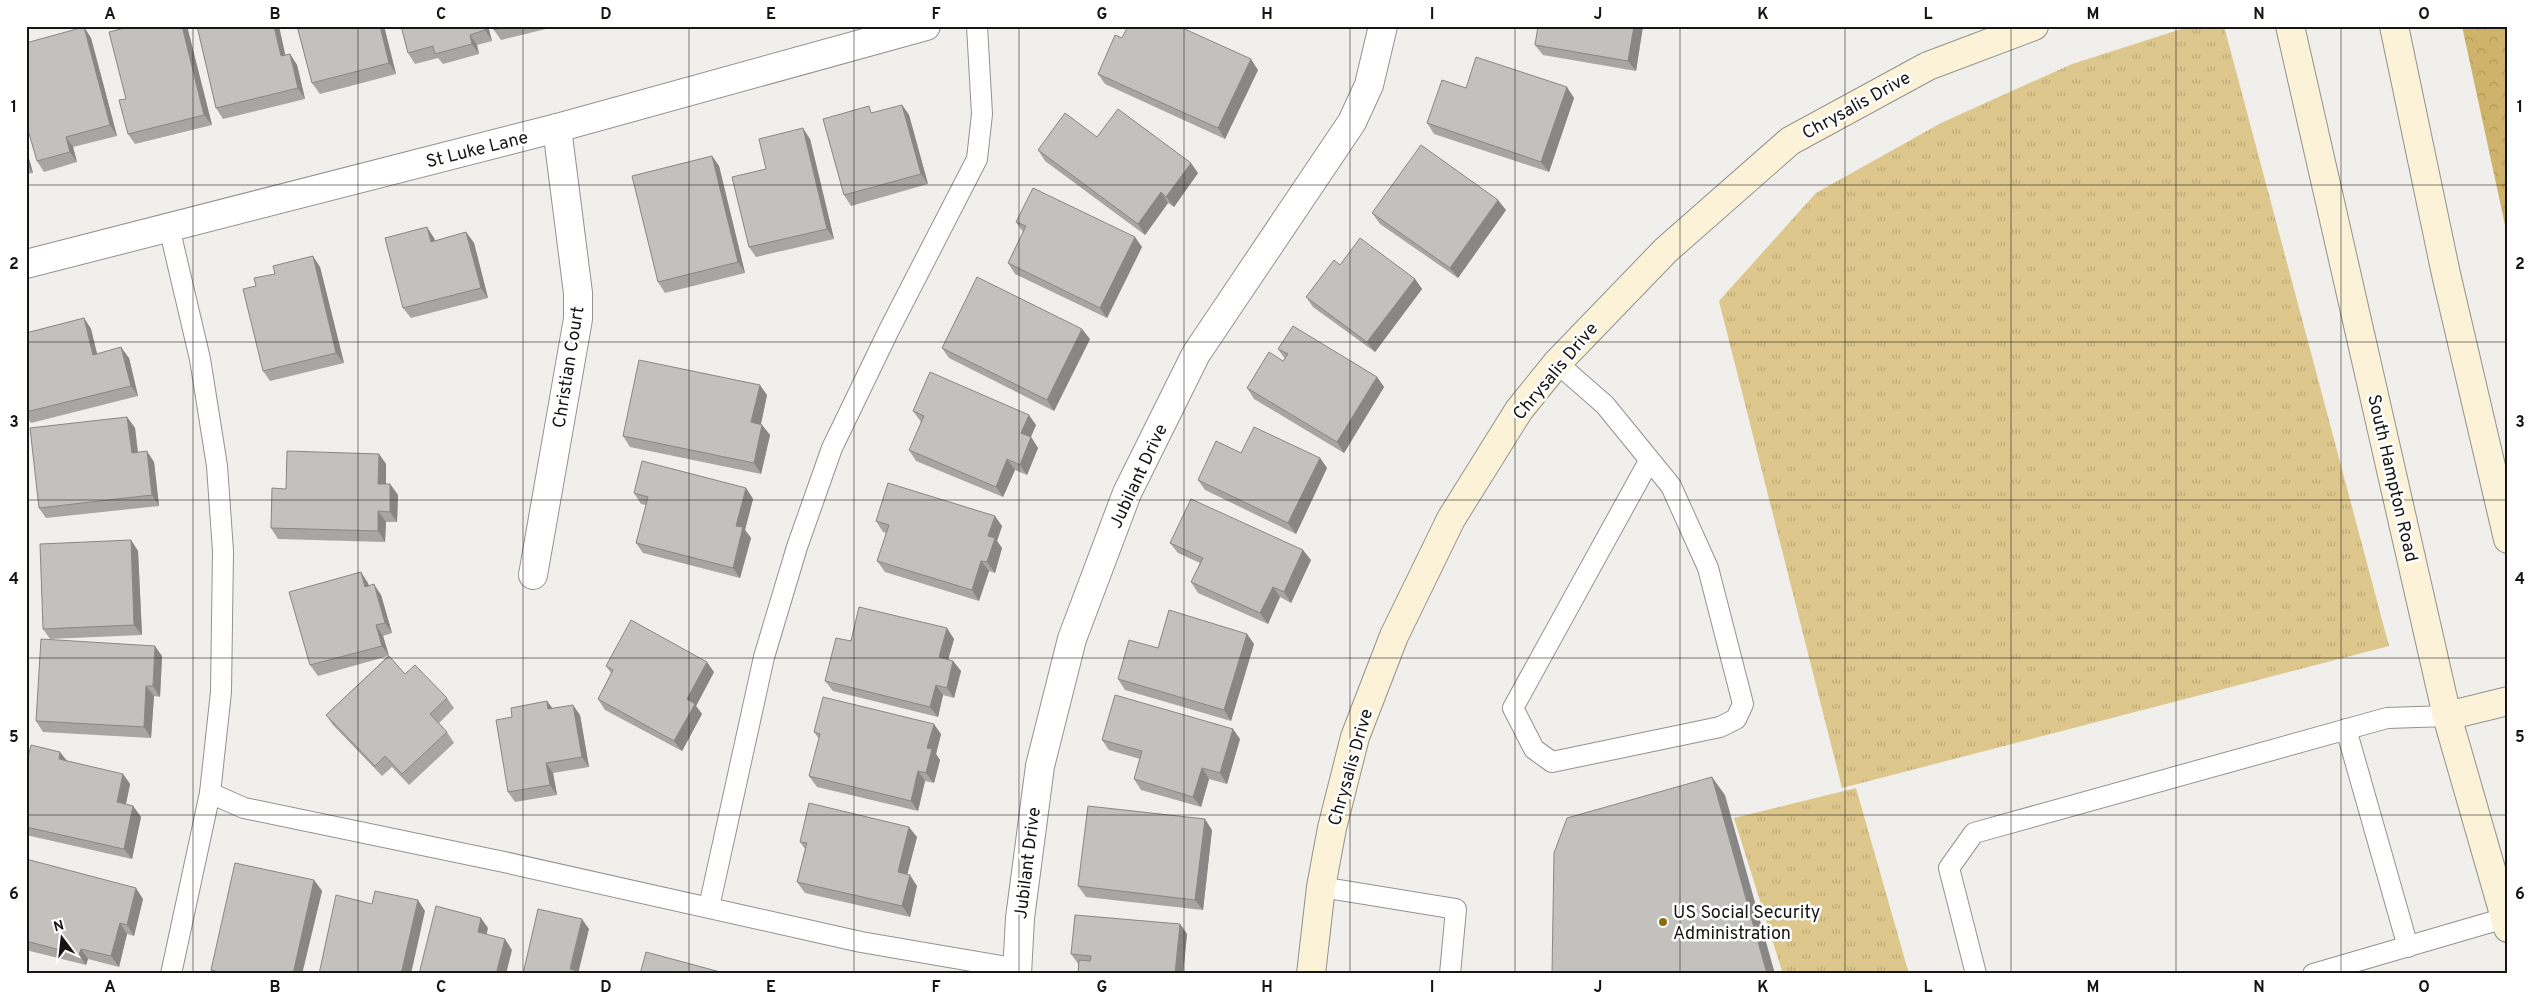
<svg xmlns="http://www.w3.org/2000/svg" width="2534" height="1000" font-family="Overpass,sans-serif">
	<style>
		.grass { fill: url(#grass-tufts) }
		.forest { fill: url(#forest-crowns) }
		.lines { fill: none; stroke-linecap: round; stroke-linejoin: round }
		.lane-casing { stroke: #93928f; stroke-width: 22 }
		.street-casing { stroke: #93928f; stroke-width: 30 }
		.secondary-casing { stroke: #93928f; stroke-width: 30 }
		.lane { stroke: #fff; stroke-width: 20 }
		.street { stroke: #fff; stroke-width: 28 }
		.secondary { stroke: #fbf2d7; stroke-width: 28 }
		.wall { fill: #a7a6a3 }
		.shaded-wall { fill: #888785 }
		.building { fill: #c2c1be; stroke: #888785 }
		.grid { fill: none; stroke: #151514; stroke-width: 1; stroke-opacity: 0.55 }
		.poi-dot { fill: #8a6d0e; stroke: #fff; stroke-width: 2 }
		.labels { text-anchor: middle; stroke-width: 5; stroke-linejoin: round; paint-order: stroke }
		.street-label { font-size: 18px; fill: #151514; stroke: #fff }
		.poi-label { font-size: 18px; fill: #151514; stroke: #fff; text-anchor: start }
		.neatline { fill: none; stroke: #151514; stroke-width: 2 }
		.grid-label { font-size: 16px; text-anchor: middle; font-weight: bold; fill: #151514 }
	</style>
	<defs>
		<pattern id="grass-tufts" width="24" height="20" patternUnits="userSpaceOnUse" patternTransform="scale(1.25)"><rect width="24" height="20" fill="#dec78c"/><path d="M3 7l-1-3M5 7V3M7 7l1-3M15 17l-1-3M17 17v-4M19 17l1-3" fill="none" stroke="#beaa78"/></pattern>
		<pattern id="forest-crowns" width="20" height="18" patternUnits="userSpaceOnUse" patternTransform="scale(1.25)"><rect width="20" height="18" fill="#cfb36a"/><path d="M2 6a3 3 0 1 1 6 0M12 15a3 3 0 1 1 6 0" fill="none" stroke="#b1995b"/></pattern>
	</defs>
	<rect width="100%" height="100%" fill="#f1efec"/>
	<g class="grass">
		<polygon points="2191,26 2224,26 2389,646 1842,788 1719,301 1816,193 1941,123 2072,64"/>
		<polygon points="1856,788 1909,974 1783,974 1734,818"/>
	</g>
	<polygon class="forest" points="2462,26 2508,26 2508,239"/>
	<g class="lines">
		<g class="lane-casing">
			<g id="lane">
				<polyline points="169,227 200,359 217,466 223,551 221,692 210,793 244,808 504,862 861,942 1018,969"/>
				<polyline points="1557,363 1605,405 1671,486 1708,568 1743,704 1736,719 1720,727 1552,762 1534,749 1513,708 1649,461"/>
				<polyline points="2346,729 2408,947"/>
				<polyline points="1321,887 1456,909 1450,974"/>
				<polyline points="709,907 764,657 797,547 832,448 889,330 977,159 982,114 977,26"/>
				<polyline points="171,974 210,793"/>
				<polyline points="1976,974 1949,868 1974,833 2387,718 2447,716"/>
				<polyline points="2313,974 2505,918"/>
			</g>
		</g>
		<g class="street-casing">
			<g id="street">
				<polyline points="26,264 557,128 926,26"/>
				<polyline points="533,575 578,319 578,293 557,128"/>
				<polyline points="1017,974 1020,918 1040,766 1072,639 1127,493 1196,354 1352,122 1369,85 1383,26"/>
			</g>
		</g>
		<g class="secondary-casing">
			<g id="secondary">
				<polyline points="2290,26 2447,716 2508,928"/>
				<polyline points="2394,26 2446,274 2508,539"/>
				<polyline points="2447,716 2508,701"/>
				<polyline points="1311,974 1321,887 1332,828 1355,737 1394,636 1451,519 1519,410 1557,363 1666,250 1790,141 1928,66 2034,26"/>
			</g>
		</g>
		<use href="#lane" class="lane"/>
		<use href="#street" class="street"/>
		<use href="#secondary" class="secondary"/>
	</g>
	<g class="wall">
		<polygon points="187,26 212,125 135,144 128,134 126,99"/>
		<polygon points="297,26 384,26 396,74 320,94 312,83"/>
		<polygon points="401,26 488,26 492,41 477,45 479,54 443,64 438,58 415,64 408,53"/>
		<polygon points="493,26 558,26 501,40 494,30"/>
		<polygon points="1643,26 1636,71 1543,55 1535,45"/>
		<polygon points="84,27 91,38 117,136 73,147 77,162 44,172 37,161"/>
		<polygon points="1122,38 1258,70 1225,139 1105,84 1098,74"/>
		<polygon points="290,54 297,65 305,99 223,119 216,108"/>
		<polygon points="1466,88 1574,98 1549,172 1434,134 1427,123"/>
		<polygon points="902,105 909,115 928,184 851,206 844,195"/>
		<polygon points="1097,137 1198,173 1174,207 1168,203 1145,235 1045,161 1038,150"/>
		<polygon points="810,139 834,239 756,257 749,247 766,169"/>
		<polygon points="26,148 33,173 26,174"/>
		<polygon points="712,156 719,166 745,273 665,293 658,282"/>
		<polygon points="1506,210 1458,278 1380,224 1372,213"/>
		<polygon points="1016,222 1142,247 1107,318 1015,274 1008,263 1023,232"/>
		<polygon points="466,232 474,243 488,298 411,318 403,308 434,238 435,241"/>
		<polygon points="1340,265 1415,279 1422,289 1375,352 1313,307 1306,297"/>
		<polygon points="320,267 344,363 270,381 263,371 256,286"/>
		<polygon points="84,318 91,329 97,354 129,358 138,396 31,423 26,416 26,333"/>
		<polygon points="1090,339 1054,411 949,358 942,348"/>
		<polygon points="1278,349 1377,377 1384,387 1344,453 1254,399 1247,388 1283,361 1285,359"/>
		<polygon points="767,395 761,424 770,435 761,474 630,447 623,436"/>
		<polygon points="913,411 1036,425 1031,437 1038,448 1027,475 1015,470 1003,497 916,461 909,450 921,422"/>
		<polygon points="127,417 135,428 138,452 154,462 159,506 46,518 39,508"/>
		<polygon points="1241,453 1320,458 1327,468 1296,534 1205,490 1198,480"/>
		<polygon points="379,454 386,464 386,484 390,484 398,495 397,522 386,522 385,542 278,539 271,528 286,489"/>
		<polygon points="746,488 753,499 745,530 751,538 740,578 643,553 636,543 646,505 641,504 634,493"/>
		<polygon points="876,521 1002,526 997,541 1002,548 995,573 989,571 979,601 885,572 877,561 886,533 883,532"/>
		<polygon points="131,540 138,551 142,635 50,639 43,629"/>
		<polygon points="1170,543 1311,560 1291,603 1280,597 1268,624 1198,593 1191,582 1200,563 1178,553"/>
		<polygon points="368,583 369,586 381,595 392,633 383,636 389,656 405,674 447,698 454,708 439,723 447,732 454,743 409,785 392,767 382,776 333,725 326,715 388,656 318,676 310,665"/>
		<polygon points="1247,634 1254,644 1231,721 1125,690 1118,679 1158,648"/>
		<polygon points="954,639 948,659 953,661 961,671 954,698 943,695 938,717 833,691 825,681 851,641"/>
		<polygon points="162,656 160,697 154,696 151,738 43,732 36,721"/>
		<polygon points="606,666 714,672 696,706 702,714 682,751 605,710 598,699 611,673"/>
		<polygon points="547,701 553,709 580,715 589,767 553,773 557,795 515,802 508,792 512,717"/>
		<polygon points="814,732 941,734 936,754 940,760 934,783 925,781 918,811 817,787 809,776 819,739"/>
		<polygon points="1240,739 1227,784 1209,779 1201,807 1141,790 1134,779 1140,759 1109,750 1102,740"/>
		<polygon points="67,761 123,774 130,784 126,804 133,806 141,817 132,859 26,835 26,765"/>
		<polygon points="1212,830 1203,910 1086,897 1078,886"/>
		<polygon points="917,837 907,875 917,886 910,917 805,893 797,882 805,849 800,842"/>
		<polygon points="26,859 143,899 134,936 127,934 119,967 88,959 86,965 26,950"/>
		<polygon points="314,880 322,891 302,974 214,974 211,970"/>
		<polygon points="1180,924 1187,934 1183,974 1078,974 1079,965 1071,954"/>
	</g>
	<g class="shaded-wall">
		<polygon points="182,26 187,26 212,125 204,115"/>
		<polygon points="274,26 279,26 288,67 281,56"/>
		<polygon points="380,26 384,26 396,74 389,63"/>
		<polygon points="484,26 488,26 492,41 485,30"/>
		<polygon points="1634,26 1643,26 1636,71 1628,61"/>
		<polygon points="84,27 91,38 117,136 110,125"/>
		<polygon points="470,35 477,45 479,54 472,44"/>
		<polygon points="290,54 297,65 305,99 298,88"/>
		<polygon points="1251,59 1258,70 1225,139 1218,128"/>
		<polygon points="1567,87 1574,98 1549,172 1541,162"/>
		<polygon points="902,105 909,115 928,184 921,174"/>
		<polygon points="803,128 810,139 834,239 827,229"/>
		<polygon points="66,137 73,147 77,162 70,152"/>
		<polygon points="26,148 33,173 26,163"/>
		<polygon points="712,156 719,166 745,273 738,262"/>
		<polygon points="1191,163 1198,173 1174,207 1166,197"/>
		<polygon points="1161,192 1168,203 1145,235 1138,224"/>
		<polygon points="1498,200 1506,210 1458,278 1450,268"/>
		<polygon points="427,227 434,238 438,252 431,242"/>
		<polygon points="466,232 474,243 488,298 481,288"/>
		<polygon points="1135,237 1142,247 1107,318 1100,308"/>
		<polygon points="313,256 320,267 344,363 336,353"/>
		<polygon points="1415,279 1422,289 1375,352 1367,342"/>
		<polygon points="84,318 91,329 100,366 93,355"/>
		<polygon points="1082,329 1090,339 1054,411 1047,400"/>
		<polygon points="121,347 129,358 138,396 131,386"/>
		<polygon points="1377,377 1384,387 1344,453 1337,442"/>
		<polygon points="760,385 767,395 759,433 751,422"/>
		<polygon points="1029,415 1036,425 1028,443 1021,433"/>
		<polygon points="127,417 135,428 139,464 132,453"/>
		<polygon points="762,425 770,435 761,474 754,463"/>
		<polygon points="1031,437 1038,448 1027,475 1020,465"/>
		<polygon points="147,451 154,462 159,506 152,495"/>
		<polygon points="379,454 386,464 386,494 378,484"/>
		<polygon points="1320,458 1327,468 1296,534 1288,523"/>
		<polygon points="1007,459 1015,470 1003,497 996,487"/>
		<polygon points="390,484 398,495 397,522 390,512"/>
		<polygon points="746,488 753,499 745,530 751,538 740,578 733,568 736,526"/>
		<polygon points="378,511 386,522 385,542 378,531"/>
		<polygon points="995,516 1002,526 997,541 1002,548 995,573 987,562 988,536"/>
		<polygon points="131,540 138,551 142,635 134,625"/>
		<polygon points="1303,550 1311,560 1291,603 1284,592"/>
		<polygon points="981,561 989,571 979,601 972,590"/>
		<polygon points="361,572 368,583 373,598 365,587"/>
		<polygon points="374,584 381,595 392,633 385,623"/>
		<polygon points="1273,587 1280,597 1268,624 1260,613"/>
		<polygon points="376,625 383,636 389,656 382,646"/>
		<polygon points="947,628 954,639 946,667 939,657"/>
		<polygon points="1247,634 1254,644 1231,721 1224,710"/>
		<polygon points="155,646 162,656 160,697 153,686"/>
		<polygon points="953,661 961,671 954,698 947,688"/>
		<polygon points="707,662 714,672 696,706 702,714 682,751 674,741 687,699"/>
		<polygon points="936,685 943,695 938,717 930,707"/>
		<polygon points="146,686 154,696 151,738 144,727"/>
		<polygon points="547,701 555,712 548,709"/>
		<polygon points="573,705 580,715 589,767 582,757"/>
		<polygon points="934,724 941,734 936,754 940,760 934,783 926,773 927,748"/>
		<polygon points="1233,729 1240,739 1227,784 1220,773"/>
		<polygon points="60,752 68,762 59,759"/>
		<polygon points="546,763 553,773 557,795 550,785"/>
		<polygon points="1202,768 1209,779 1201,807 1193,797"/>
		<polygon points="918,771 925,781 918,811 911,801"/>
		<polygon points="123,774 130,784 124,813 117,802"/>
		<polygon points="1712,777 1725,795 1775,974 1767,974"/>
		<polygon points="133,806 141,817 132,859 124,849"/>
		<polygon points="1205,819 1212,830 1203,910 1195,900"/>
		<polygon points="909,827 917,837 905,883 898,872"/>
		<polygon points="910,875 917,886 910,917 902,906"/>
		<polygon points="314,880 322,891 302,974 293,974"/>
		<polygon points="136,888 143,899 134,936 127,925"/>
		<polygon points="418,900 425,911 411,974 401,974"/>
		<polygon points="481,918 488,928 485,943 478,932"/>
		<polygon points="582,919 589,929 578,974 570,969"/>
		<polygon points="120,923 127,934 119,967 111,956"/>
		<polygon points="1180,924 1187,934 1183,974 1175,974"/>
		<polygon points="505,939 512,950 506,974 496,974"/>
		<polygon points="81,949 88,959 86,965 79,955"/>
	</g>
	<g class="building">
		<polygon points="133,26 182,26 204,115 128,134 119,100 126,99 109,32"/>
		<polygon points="197,26 274,26 281,56 290,54 298,88 216,108"/>
		<polygon points="297,26 380,26 389,63 312,83"/>
		<polygon points="401,26 484,26 485,30 470,35 472,44 435,54 433,46 408,53"/>
		<polygon points="493,26 507,26 494,30"/>
		<polygon points="1128,26 1178,26 1251,59 1218,128 1098,74 1115,35 1122,38"/>
		<polygon points="1538,26 1634,26 1628,61 1535,45"/>
		<polygon points="84,27 110,125 66,137 70,152 37,161 26,123 26,43"/>
		<polygon points="1476,57 1567,87 1541,162 1427,123 1442,80 1466,88"/>
		<polygon points="902,105 921,174 844,195 823,119 869,106 871,113"/>
		<polygon points="1118,109 1191,163 1166,197 1161,192 1138,224 1038,150 1065,113 1097,137"/>
		<polygon points="803,128 827,229 749,247 732,177 766,169 759,139"/>
		<polygon points="1421,145 1498,200 1450,268 1372,213"/>
		<polygon points="712,156 738,262 658,282 632,176"/>
		<polygon points="1033,188 1135,237 1100,308 1008,263 1026,226 1016,222"/>
		<polygon points="427,227 431,242 466,232 481,288 403,308 385,238"/>
		<polygon points="1360,238 1415,279 1367,342 1306,297 1334,260 1340,265"/>
		<polygon points="313,256 336,353 263,371 243,289 256,286 254,278 275,274 273,266"/>
		<polygon points="977,277 1082,329 1047,400 942,348"/>
		<polygon points="84,318 93,355 121,347 131,386 26,412 26,333"/>
		<polygon points="1293,326 1377,377 1337,442 1247,388 1269,352 1283,361 1288,354 1278,349"/>
		<polygon points="639,360 760,385 751,422 762,425 754,463 623,436"/>
		<polygon points="930,372 1029,415 1021,433 1031,437 1020,465 1007,459 996,487 909,450 924,416 913,411"/>
		<polygon points="127,417 132,453 147,451 152,495 39,508 30,428"/>
		<polygon points="1254,427 1320,458 1288,523 1198,480 1216,441 1241,453"/>
		<polygon points="287,451 379,454 378,484 390,484 390,512 378,511 378,531 271,528 272,488 286,489"/>
		<polygon points="642,461 746,488 736,526 743,527 733,568 636,543 648,497 634,493"/>
		<polygon points="888,483 995,516 988,536 995,538 987,562 981,561 972,590 877,561 889,525 876,521"/>
		<polygon points="1191,499 1303,550 1284,592 1273,587 1260,613 1191,582 1203,558 1170,543"/>
		<polygon points="131,540 134,625 43,629 40,544"/>
		<polygon points="361,572 365,587 374,584 385,623 376,625 382,646 310,665 289,592"/>
		<polygon points="859,607 947,628 939,657 953,661 947,688 936,685 930,707 825,681 836,638 851,641"/>
		<polygon points="1169,610 1247,634 1224,710 1118,679 1129,640 1158,648"/>
		<polygon points="631,620 707,662 687,699 695,704 674,741 598,699 613,670 606,666"/>
		<polygon points="41,639 155,646 153,686 146,686 144,727 36,721"/>
		<polygon points="389,656 405,674 415,665 447,698 430,714 447,732 402,774 385,756 375,766 326,715"/>
		<polygon points="1115,695 1233,729 1220,773 1202,768 1193,797 1134,779 1142,751 1102,740"/>
		<polygon points="823,697 934,724 927,748 932,749 926,773 918,771 911,801 809,776 820,734 814,732"/>
		<polygon points="547,701 548,709 573,705 582,757 546,763 550,785 508,792 496,720 512,717 511,708"/>
		<polygon points="31,745 60,752 59,759 123,774 117,802 133,806 124,849 26,827 26,765"/>
		<polygon points="1712,777 1767,974 1552,974 1554,853 1567,818"/>
		<polygon points="809,803 909,827 898,872 910,875 902,906 797,882 807,843 800,842"/>
		<polygon points="1088,806 1205,819 1195,900 1078,886"/>
		<polygon points="26,859 136,888 127,925 120,923 111,956 81,949 79,955 26,941"/>
		<polygon points="235,863 314,880 293,974 227,974 211,970"/>
		<polygon points="375,891 418,900 401,974 319,974 336,895 372,904"/>
		<polygon points="436,906 481,918 478,932 505,939 496,974 419,974"/>
		<polygon points="538,909 582,919 570,969 589,974 523,974"/>
		<polygon points="1075,915 1180,924 1175,974 1078,974 1079,960 1090,961 1091,956 1071,954"/>
		<polygon points="646,952 724,973 724,974 640,974"/>
	</g>
	<path class="grid" d="M 193,26 L 193,974M 358,26 L 358,974M 523,26 L 523,974M 689,26 L 689,974M 854,26 L 854,974M 1019,26 L 1019,974M 1184,26 L 1184,974M 1350,26 L 1350,974M 1515,26 L 1515,974M 1680,26 L 1680,974M 1845,26 L 1845,974M 2011,26 L 2011,974M 2176,26 L 2176,974M 2341,26 L 2341,974M 26,185 L 2508,185M 26,342 L 2508,342M 26,500 L 2508,500M 26,658 L 2508,658M 26,815 L 2508,815"/>
	<circle class="poi-dot" cx="1663" cy="922" r="5"/>
	<g class="labels">
		<g class="street-label">
			<text transform="translate(1856 105) rotate(-29)" y="6">Chrysalis Drive</text>
			<text transform="translate(477 149) rotate(-14)" y="6">St Luke Lane</text>
			<text transform="translate(568 367) rotate(-81)" y="6">Christian Court</text>
			<text transform="translate(1555 371) rotate(-50)" y="6">Chrysalis Drive</text>
			<text transform="translate(1138 476) rotate(-65)" y="6">Jubilant Drive</text>
			<text transform="translate(2393 478) rotate(77)" y="6">South Hampton Road</text>
			<text transform="translate(1350 767) rotate(-74)" y="6">Chrysalis Drive</text>
			<text transform="translate(1027 863) rotate(-83)" y="6">Jubilant Drive</text>
		</g>
		<g class="poi-label">
			<text x="1673" y="918">US Social Security<tspan x="1673" dy="21">Administration</tspan></text>
		</g>
	</g>
	<rect width="2534" height="1000" fill="none" stroke="#ffffff" stroke-width="55"/>
	<g transform="translate(62 938) rotate(345)" stroke="#ffffff" stroke-width="4" paint-order="stroke">
	<path d="M0-4L9 19L0 12L-9 19Z" fill="#151514"/>
	<text y="-8" font-size="14" font-weight="bold" text-anchor="middle" fill="#151514">N</text>
	</g>
	<rect x="28" y="28" width="2478" height="944" class="neatline"/>
	<g class="grid-label">
		<text x="110" y="19">A</text>
		<text x="275" y="19">B</text>
		<text x="441" y="19">C</text>
		<text x="606" y="19">D</text>
		<text x="771" y="19">E</text>
		<text x="936" y="19">F</text>
		<text x="1102" y="19">G</text>
		<text x="1267" y="19">H</text>
		<text x="1432" y="19">I</text>
		<text x="1598" y="19">J</text>
		<text x="1763" y="19">K</text>
		<text x="1928" y="19">L</text>
		<text x="2093" y="19">M</text>
		<text x="2259" y="19">N</text>
		<text x="2424" y="19">O</text>
		<text x="14" y="112">1</text>
		<text x="2520" y="112">1</text>
		<text x="14" y="269">2</text>
		<text x="2520" y="269">2</text>
		<text x="14" y="427">3</text>
		<text x="2520" y="427">3</text>
		<text x="14" y="584">4</text>
		<text x="2520" y="584">4</text>
		<text x="14" y="742">5</text>
		<text x="2520" y="742">5</text>
		<text x="14" y="899">6</text>
		<text x="2520" y="899">6</text>
		<text x="110" y="992">A</text>
		<text x="275" y="992">B</text>
		<text x="441" y="992">C</text>
		<text x="606" y="992">D</text>
		<text x="771" y="992">E</text>
		<text x="936" y="992">F</text>
		<text x="1102" y="992">G</text>
		<text x="1267" y="992">H</text>
		<text x="1432" y="992">I</text>
		<text x="1598" y="992">J</text>
		<text x="1763" y="992">K</text>
		<text x="1928" y="992">L</text>
		<text x="2093" y="992">M</text>
		<text x="2259" y="992">N</text>
		<text x="2424" y="992">O</text>
	</g>
</svg>
